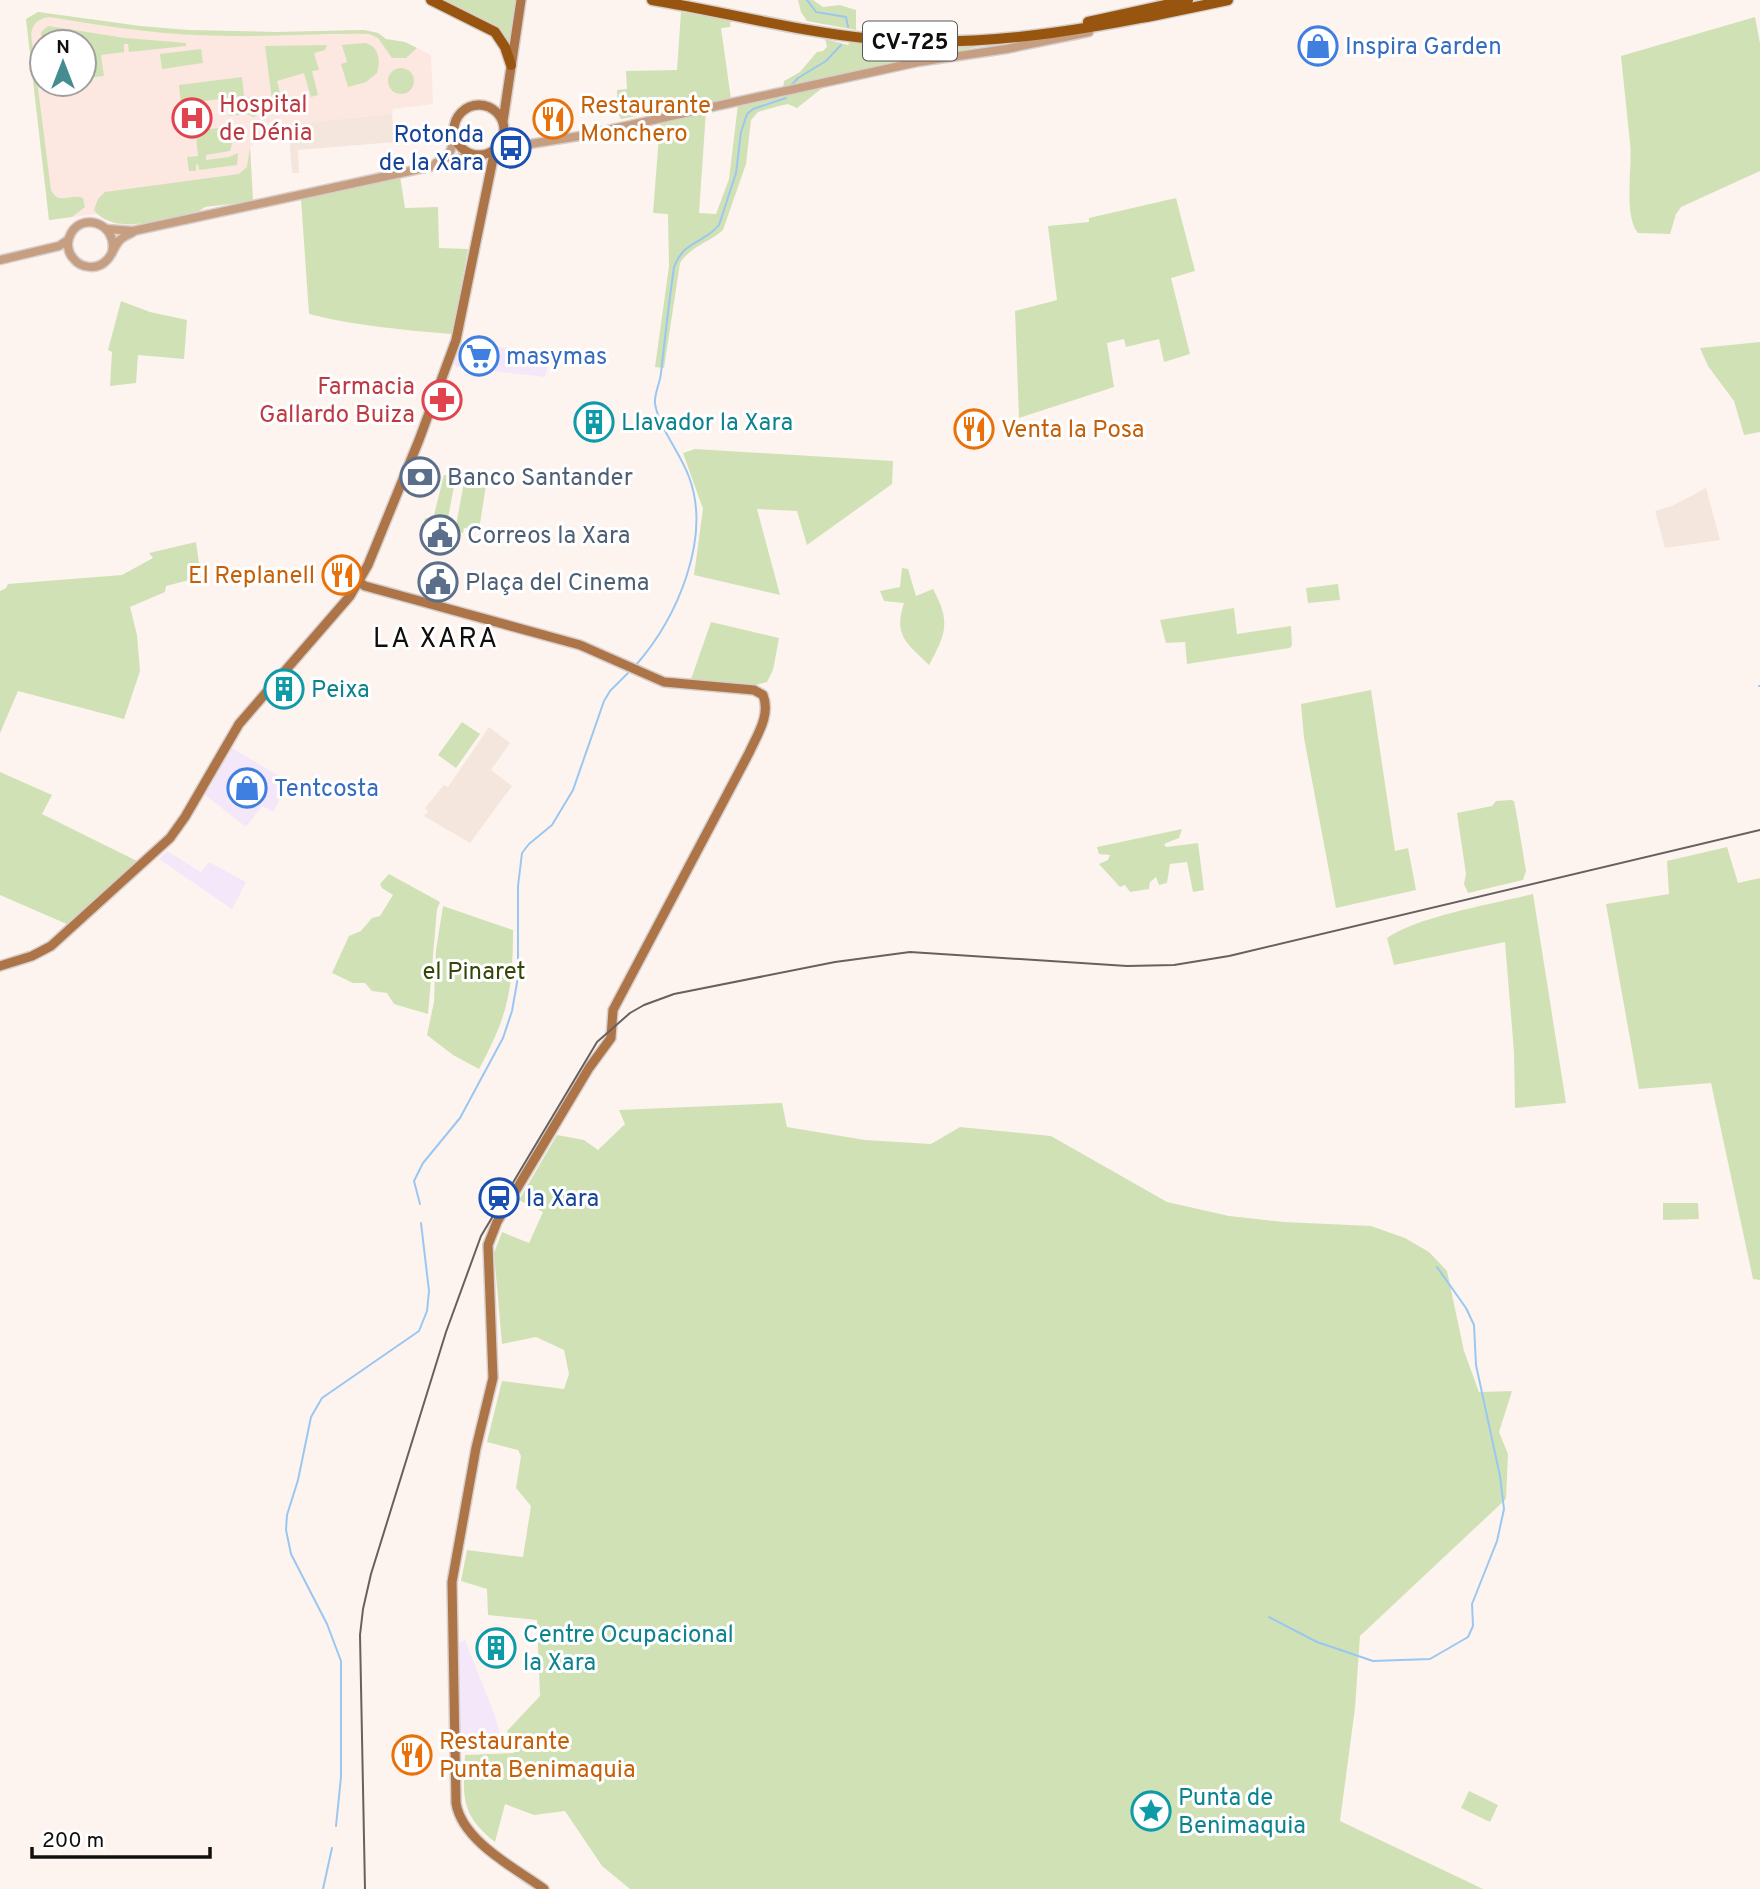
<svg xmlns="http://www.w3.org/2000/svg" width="1760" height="1889" font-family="Overpass,sans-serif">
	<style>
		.commercial { fill: #f5e7fa }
		.built { fill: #f5e6dd }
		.medical { fill: #fce7e1; fill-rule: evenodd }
		.green { fill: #d0e2b5 }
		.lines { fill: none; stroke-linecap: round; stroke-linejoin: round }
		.stream { stroke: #9ac7f1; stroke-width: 2 }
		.tertiary-casing { stroke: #d7cfcc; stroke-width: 11 }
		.secondary-casing { stroke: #d7cfcc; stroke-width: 12 }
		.primary-casing { stroke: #d7cfcc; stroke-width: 13 }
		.tertiary { stroke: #c69f82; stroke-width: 8 }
		.secondary { stroke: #ac7447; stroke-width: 9 }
		.primary { stroke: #985510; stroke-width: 10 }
		.tram { stroke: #66615f; stroke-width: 2 }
		.labels { text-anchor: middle; stroke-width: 6; stroke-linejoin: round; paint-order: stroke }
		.shield { fill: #fff; stroke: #585756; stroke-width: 2 }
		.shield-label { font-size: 23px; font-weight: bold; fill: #110f0d }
		.shop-label { font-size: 24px; fill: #366cbe; stroke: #fff; text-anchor: start }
		.health-label { font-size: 24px; fill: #be3a42; stroke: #fff; text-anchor: start }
		.food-label { font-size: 24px; fill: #c56008; stroke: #fff; text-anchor: start }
		.transit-label { font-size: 24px; fill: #164399; stroke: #fff; text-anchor: end }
		.culture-label { font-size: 24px; fill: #0d838f; stroke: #fff; text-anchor: start }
		.service-label { font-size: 24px; fill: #4e5e75; stroke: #fff; text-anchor: start }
		.park-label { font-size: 24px; fill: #334507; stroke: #fff }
		.quarter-label { font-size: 28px; letter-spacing: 2px; fill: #110f0d; stroke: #fff }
	</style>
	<rect width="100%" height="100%" fill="#fdf4f0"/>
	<g class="commercial">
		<polygon points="461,343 508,348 552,353 545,377 457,367 454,364"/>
		<polygon points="232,748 289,782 273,812 262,806 246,827 205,795"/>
		<polygon points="167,851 201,872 209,862 246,882 232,909 159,859"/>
		<polygon points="465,1640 495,1716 504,1750 459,1749 459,1643"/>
	</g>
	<g class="built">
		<polygon points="392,114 395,142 298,150 299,173 292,173 288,124"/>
		<polygon points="1706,488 1720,540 1665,548 1655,511 1672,506"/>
		<polygon points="489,727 510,743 491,770 512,786 470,843 424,816 428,811 425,808 444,785 448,787"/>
	</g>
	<path class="medical" d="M 38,12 L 140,26 L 188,30 L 276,32 L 368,30 L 378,33 L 386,39 L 405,42 L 431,55 L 433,104 L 393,109 L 392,114 L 289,124 L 289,133 L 264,135 L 250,147 L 253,201 L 205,207 L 199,211 L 133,225 L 115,224 L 97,214 L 49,220 L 26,19 ZM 42,42 L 84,42 L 84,84 L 42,84 Z"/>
	<g class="green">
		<polygon points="439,0 516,0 511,51 506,41"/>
		<polygon points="798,0 813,0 823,7 840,5 856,10 856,30 807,21 801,12"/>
		<path d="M 38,12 L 140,26 L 188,30 L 276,32 L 363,30 L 378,33 L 386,39 L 405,42 L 417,48 L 406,58 L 392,58 L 378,38 L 369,34 C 323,33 276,37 230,36 C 169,36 109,27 50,17 C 39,18 33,23 31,34 L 51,190 C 59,206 71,193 83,198 L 85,207 L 72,217 L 49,220 L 26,19 Z"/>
		<polygon points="681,12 731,20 730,27 721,28 731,99 621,119 618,113 617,90 627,89 626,71 677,70"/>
		<path d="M 1755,17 L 1760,43 L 1760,171 L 1681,207 L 1676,214 L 1670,234 L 1638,233 C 1623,215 1633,166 1630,143 C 1627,114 1624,85 1621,56 Z"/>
		<polygon points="48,26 125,38 186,43 186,46 129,52 128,44 124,44 124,52 101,55 104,76 87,78 86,72 84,71 84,42 42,42 42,44 41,32"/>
		<polygon points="825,39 848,45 850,42 922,47 987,45 783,88 784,81 800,72 817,52 823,51 827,47"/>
		<path d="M 365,43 C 379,46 381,61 377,73 L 366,82 L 348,87 L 341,64 L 347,62 L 342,45 Z"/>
		<polygon points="327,45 325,50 314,53 319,70 312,71 318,95 311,97 304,73 277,81 283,105 275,104 272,100 265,46"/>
		<polygon points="201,49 203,63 162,69 160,54"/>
		<circle cx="401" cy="81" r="13"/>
		<polygon points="242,77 244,96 181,104 179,85"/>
		<path d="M 825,86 L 797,108 L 788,104 L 779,106 L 758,112 L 751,120 L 746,164 L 723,230 C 710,242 691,246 680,263 L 664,368 L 655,367 L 669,266 L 668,214 L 653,213 L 660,123 L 706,111 L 699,213 L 716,214 L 729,179 L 738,104 Z"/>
		<polygon points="258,96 260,113 254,117 246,114 229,116 230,99"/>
		<polygon points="227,127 233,140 230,151 206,155 206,160 229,157 238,153 237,165 199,170 198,164 196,165 196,171 189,171 187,157 198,156 196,136 193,136 193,131"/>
		<path d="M 250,147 L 253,201 L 205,207 L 199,211 C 170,217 115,238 94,210 L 98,199 L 105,192 L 239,174 L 247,167 Z"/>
		<path d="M 400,176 L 405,208 L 438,207 L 439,248 L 468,249 L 452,334 C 403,330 357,326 309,314 L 301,199 Z"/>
		<polygon points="1176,198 1195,271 1171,278 1190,354 1164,362 1159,339 1126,347 1124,339 1107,343 1114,387 1019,418 1015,311 1057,300 1048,226 1089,222 1089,218"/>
		<polygon points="121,301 150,312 187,320 184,359 138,355 136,383 110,386 112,352 108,350"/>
		<polygon points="1760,342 1760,432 1744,435 1734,401 1708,366 1700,348"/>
		<polygon points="695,449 893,461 892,484 807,545 797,511 757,509 780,595 694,575 703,509 683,453"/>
		<polygon points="444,475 456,476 448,518 441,520 440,528 435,527 436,522 433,521 432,524 424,522 425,518 433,519"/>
		<polygon points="465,477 487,479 479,530 464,528 463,533 455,531"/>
		<polygon points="196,542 201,577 166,586 165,592 130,607 137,635 140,671 124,719 18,691 0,733 0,591 6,588 8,584 122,575 153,558 149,553"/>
		<path d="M 902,568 L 908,569 L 916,596 L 933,589 C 951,622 946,634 929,665 C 907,643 893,636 904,603 L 884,601 L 880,591 L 900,587 Z"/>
		<polygon points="1338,584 1340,600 1308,603 1306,588"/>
		<polygon points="1234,608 1237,634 1291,626 1292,645 1290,648 1187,664 1185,642 1166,643 1160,620"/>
		<polygon points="711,622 779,638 773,670 767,682 753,686 690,682"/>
		<polygon points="1371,690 1395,851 1408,848 1416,890 1336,908 1304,738 1301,704"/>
		<polygon points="462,722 480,734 456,768 438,755"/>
		<polygon points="0,772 52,795 42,814 139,862 69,925 0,895"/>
		<polygon points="1511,800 1514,801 1516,811 1526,871 1523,880 1468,893 1464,884 1466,874 1457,813 1492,806 1496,801"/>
		<polygon points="1182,829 1179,838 1164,844 1166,847 1198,843 1204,890 1193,892 1187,862 1170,864 1167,883 1159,885 1156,877 1150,882 1149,889 1130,892 1125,885 1120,887 1099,864 1108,860 1110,855 1099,854 1097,847"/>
		<polygon points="1727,847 1738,883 1760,878 1760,1280 1753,1279 1711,1083 1639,1089 1606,904 1669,894 1667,861"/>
		<polygon points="389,874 440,902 437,909 428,1014 394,1004 387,993 372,991 365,983 353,983 332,973 349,936 361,931 372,918 380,916 393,895 382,888 380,884"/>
		<path d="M 1533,894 L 1566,1103 L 1515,1108 L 1514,1052 L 1505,942 L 1394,965 L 1387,938 C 1415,917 1496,903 1533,894 Z"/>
		<path d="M 443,906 L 513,930 C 513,991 508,1015 479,1069 L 453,1055 L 427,1035 L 434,1002 L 436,950 Z"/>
		<path d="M 782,1103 L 787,1127 L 865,1140 L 931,1144 L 960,1127 L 1051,1136 L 1167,1202 L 1229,1216 L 1284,1222 L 1371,1226 L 1405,1238 L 1429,1252 L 1447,1271 L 1464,1351 L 1479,1392 L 1512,1391 L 1499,1432 L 1508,1454 L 1506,1499 L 1360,1636 L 1355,1708 L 1340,1821 L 1483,1889 L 630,1889 L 602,1866 L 565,1811 L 534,1815 L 505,1804 L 495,1842 C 460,1814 463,1797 465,1755 L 514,1753 L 507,1731 L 540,1696 L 537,1620 L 488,1615 L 487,1589 L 461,1581 L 467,1550 L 523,1557 L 531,1506 L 516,1488 L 521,1456 L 518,1450 L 487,1442 L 502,1381 L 564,1389 L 569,1374 L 564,1350 L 536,1337 L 502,1344 L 494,1253 L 502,1232 L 529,1243 L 543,1212 L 519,1200 L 557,1135 L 584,1140 L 598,1150 L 625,1124 L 619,1110 Z"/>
		<polygon points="1663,1203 1698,1203 1699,1219 1663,1220"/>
		<polygon points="1469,1791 1498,1805 1490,1822 1461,1808"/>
	</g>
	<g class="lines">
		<g class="stream">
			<polyline points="807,0 816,12 846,17 848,27"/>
			<polyline points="790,87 798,78 826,61 841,45"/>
			<path d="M 636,665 C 677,618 712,538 689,477 C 680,452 660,430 655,404 C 654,393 660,384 661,373 C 665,337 669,302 674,267 C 684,240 705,243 719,225 L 736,173 L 741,132 L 747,114 L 753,109 L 786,98"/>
			<polyline points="1759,686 1760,686"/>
			<polyline points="420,1204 414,1181 423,1163 460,1118 503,1038 512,1011 518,977 518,886 522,853 529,844 552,825 573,790 604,701 610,691 630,671"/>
			<polyline points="1269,1617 1317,1642 1373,1661 1430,1659 1468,1637 1473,1626 1472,1604 1497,1541 1504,1509 1500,1476 1476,1365 1474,1325 1466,1308 1437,1267"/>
			<polyline points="336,1826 341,1777 341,1661 327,1624 291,1554 286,1530 287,1515 298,1480 311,1417 322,1398 419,1331 427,1311 429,1291 421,1223"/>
			<polyline points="323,1889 332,1848"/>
		</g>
		<g class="tertiary-casing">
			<g id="tertiary">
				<polyline points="504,133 510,141 517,144"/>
				<polyline points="498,146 530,144 580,136 918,62 1006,49 1089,32"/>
				<polyline points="436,163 449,155 455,138"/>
				<polyline points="107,229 133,231 447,163 471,154"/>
				<path d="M 112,253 C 119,222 78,210 69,238 C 67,244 68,253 73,258 C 81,269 98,270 107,260 C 112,255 114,247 119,241 C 122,237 128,235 133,232"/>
				<polyline points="0,260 59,246 68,240"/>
			</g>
		</g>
		<g class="secondary-casing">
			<g id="secondary">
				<circle cx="479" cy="130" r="25"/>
				<polyline points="503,121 521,0"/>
				<path d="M 359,582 L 365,586 L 580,645 L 664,682 L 754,690 L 763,695 C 771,715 757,735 749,753 L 613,1010 L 611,1038 L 589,1068 L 497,1222 L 488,1245 L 493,1378 L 476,1448 L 452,1582 L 456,1803 C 462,1841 515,1868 544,1889"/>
				<polyline points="0,966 32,956 51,946 170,838 185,817 239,724 350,596 368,565 419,440 456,340 495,149"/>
			</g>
		</g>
		<g class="primary-casing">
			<g id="primary">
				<polyline points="431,0 495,32 505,47 511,65"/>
				<path d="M 652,0 C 726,12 799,32 873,39 C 993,50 1111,25 1228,0"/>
				<polyline points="1088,22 1188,0"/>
			</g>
		</g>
		<use href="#tertiary" class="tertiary"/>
		<use href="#secondary" class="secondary"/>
		<use href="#primary" class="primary"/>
		<polyline class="tram" points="365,1889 360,1635 363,1609 371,1574 446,1332 481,1236 597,1042 630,1013 644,1005 674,994 835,962 910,952 1127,966 1174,965 1229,956 1760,830"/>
	</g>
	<defs>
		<g id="shop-ring" transform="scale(2.0125)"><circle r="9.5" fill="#fff" stroke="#3f7fe0" stroke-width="1.5"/><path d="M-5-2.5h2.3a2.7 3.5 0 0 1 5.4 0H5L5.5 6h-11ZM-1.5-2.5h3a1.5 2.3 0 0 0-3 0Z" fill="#3f7fe0"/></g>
		<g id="hospital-ring" transform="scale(2.0125)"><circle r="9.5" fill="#fff" stroke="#e0444e" stroke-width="1.5"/><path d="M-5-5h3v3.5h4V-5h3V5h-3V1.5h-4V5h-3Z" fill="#e0444e"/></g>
		<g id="restaurant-ring" transform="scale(2.0125)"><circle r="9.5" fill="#fff" stroke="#e8710a" stroke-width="1.5"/><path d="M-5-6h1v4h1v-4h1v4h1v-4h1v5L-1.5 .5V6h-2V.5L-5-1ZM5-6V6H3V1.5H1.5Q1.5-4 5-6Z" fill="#e8710a"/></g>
		<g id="bus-ring" transform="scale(2.0125)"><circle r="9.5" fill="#fff" stroke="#1a4fb4" stroke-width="1.5"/><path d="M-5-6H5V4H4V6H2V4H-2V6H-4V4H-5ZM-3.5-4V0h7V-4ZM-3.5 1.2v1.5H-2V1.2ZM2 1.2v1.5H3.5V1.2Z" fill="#1a4fb4"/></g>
		<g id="supermarket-ring" transform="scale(2.0125)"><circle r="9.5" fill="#fff" stroke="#3f7fe0" stroke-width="1.5"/><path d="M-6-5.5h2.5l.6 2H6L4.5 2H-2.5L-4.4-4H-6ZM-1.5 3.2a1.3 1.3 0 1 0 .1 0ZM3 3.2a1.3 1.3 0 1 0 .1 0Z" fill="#3f7fe0"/></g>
		<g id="pharmacy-ring" transform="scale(2.0125)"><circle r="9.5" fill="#fff" stroke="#e0444e" stroke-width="1.5"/><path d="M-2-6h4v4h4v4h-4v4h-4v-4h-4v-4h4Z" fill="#e0444e"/></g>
		<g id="building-ring" transform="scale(2.0125)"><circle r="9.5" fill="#fff" stroke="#0f9aa8" stroke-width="1.5"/><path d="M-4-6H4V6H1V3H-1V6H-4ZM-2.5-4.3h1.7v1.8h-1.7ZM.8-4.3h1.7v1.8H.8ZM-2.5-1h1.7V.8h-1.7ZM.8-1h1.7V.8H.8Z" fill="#0f9aa8"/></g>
		<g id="bank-ring" transform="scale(2.0125)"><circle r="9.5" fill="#fff" stroke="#5c6f8a" stroke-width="1.5"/><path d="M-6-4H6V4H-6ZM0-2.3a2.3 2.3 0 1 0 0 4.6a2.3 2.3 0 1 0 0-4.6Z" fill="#5c6f8a"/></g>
		<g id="civic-ring" transform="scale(2.0125)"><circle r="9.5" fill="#fff" stroke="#5c6f8a" stroke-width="1.5"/><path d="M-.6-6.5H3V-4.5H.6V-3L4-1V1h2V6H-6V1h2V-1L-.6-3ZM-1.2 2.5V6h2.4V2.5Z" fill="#5c6f8a"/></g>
		<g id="station-ring" transform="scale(2.0125)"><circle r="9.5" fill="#fff" stroke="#1a4fb4" stroke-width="1.5"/><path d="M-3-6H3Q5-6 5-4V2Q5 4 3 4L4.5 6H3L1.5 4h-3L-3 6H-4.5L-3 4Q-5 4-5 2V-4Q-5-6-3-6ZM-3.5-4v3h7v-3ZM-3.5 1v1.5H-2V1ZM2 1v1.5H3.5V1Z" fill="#1a4fb4"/></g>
		<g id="sight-ring" transform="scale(2.0125)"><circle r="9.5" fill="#fff" stroke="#0f9aa8" stroke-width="1.5"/><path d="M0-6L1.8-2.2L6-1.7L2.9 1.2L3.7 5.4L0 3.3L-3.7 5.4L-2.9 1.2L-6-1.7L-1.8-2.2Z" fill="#0f9aa8"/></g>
	</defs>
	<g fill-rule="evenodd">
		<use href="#shop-ring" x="1318" y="46"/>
		<use href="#hospital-ring" x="192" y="118"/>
		<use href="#restaurant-ring" x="553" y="119"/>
		<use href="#bus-ring" x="511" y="148"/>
		<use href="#supermarket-ring" x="479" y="356"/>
		<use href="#pharmacy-ring" x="442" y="400"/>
		<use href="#building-ring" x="594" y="422"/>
		<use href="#restaurant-ring" x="974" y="429"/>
		<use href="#bank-ring" x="420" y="477"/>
		<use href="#civic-ring" x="440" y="535"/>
		<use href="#restaurant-ring" x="342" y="575"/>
		<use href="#civic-ring" x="438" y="582"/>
		<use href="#building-ring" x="284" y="689"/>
		<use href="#shop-ring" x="247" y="788"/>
		<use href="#station-ring" x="499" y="1198"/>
		<use href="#building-ring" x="496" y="1648"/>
		<use href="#restaurant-ring" x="412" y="1755"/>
		<use href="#sight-ring" x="1151" y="1811"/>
	</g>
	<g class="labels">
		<rect class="shield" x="863" y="21.5" width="94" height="39" rx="5"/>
		<g class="shield-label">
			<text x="910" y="49">CV-725</text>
		</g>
		<g class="shop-label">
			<text x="1345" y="54">Inspira Garden</text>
			<text x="506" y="364">masymas</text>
			<text x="274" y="796">Tentcosta</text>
		</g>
		<g class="health-label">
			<text x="219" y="112">Hospital<tspan x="219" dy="28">de Dénia</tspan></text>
			<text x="415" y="394" text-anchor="end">Farmacia<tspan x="415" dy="28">Gallardo Buiza</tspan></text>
		</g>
		<g class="food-label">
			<text x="580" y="113">Restaurante<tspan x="580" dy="28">Monchero</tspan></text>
			<text x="1001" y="437">Venta la Posa</text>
			<text x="315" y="583" text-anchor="end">El Replanell</text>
			<text x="439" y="1749">Restaurante<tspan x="439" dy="28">Punta Benimaquia</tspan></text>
		</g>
		<g class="transit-label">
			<text x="484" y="142">Rotonda<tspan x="484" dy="28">de la Xara</tspan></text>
			<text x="526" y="1206" text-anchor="start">la Xara</text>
		</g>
		<g class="culture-label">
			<text x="621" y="430">Llavador la Xara</text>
			<text x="311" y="697">Peixa</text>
			<text x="523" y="1642">Centre Ocupacional<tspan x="523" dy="28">la Xara</tspan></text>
			<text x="1178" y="1805">Punta de<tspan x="1178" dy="28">Benimaquia</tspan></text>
		</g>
		<g class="service-label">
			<text x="447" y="485">Banco Santander</text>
			<text x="467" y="543">Correos la Xara</text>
			<text x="465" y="590">Plaça del Cinema</text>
		</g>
		<g class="park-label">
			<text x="474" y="979">el Pinaret</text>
		</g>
		<g class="quarter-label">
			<text x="436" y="647">LA XARA</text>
		</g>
	</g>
	<g transform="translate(63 63)"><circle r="33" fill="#ffffff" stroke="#a09f9e" stroke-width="2"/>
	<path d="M0-5L12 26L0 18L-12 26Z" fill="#448c90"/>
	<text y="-10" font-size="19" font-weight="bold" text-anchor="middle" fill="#110f0d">N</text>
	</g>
	<path d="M32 1847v10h178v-10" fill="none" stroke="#110f0d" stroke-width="3.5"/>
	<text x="42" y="1847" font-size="21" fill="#110f0d" stroke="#ffffff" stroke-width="5" paint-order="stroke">200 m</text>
</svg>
